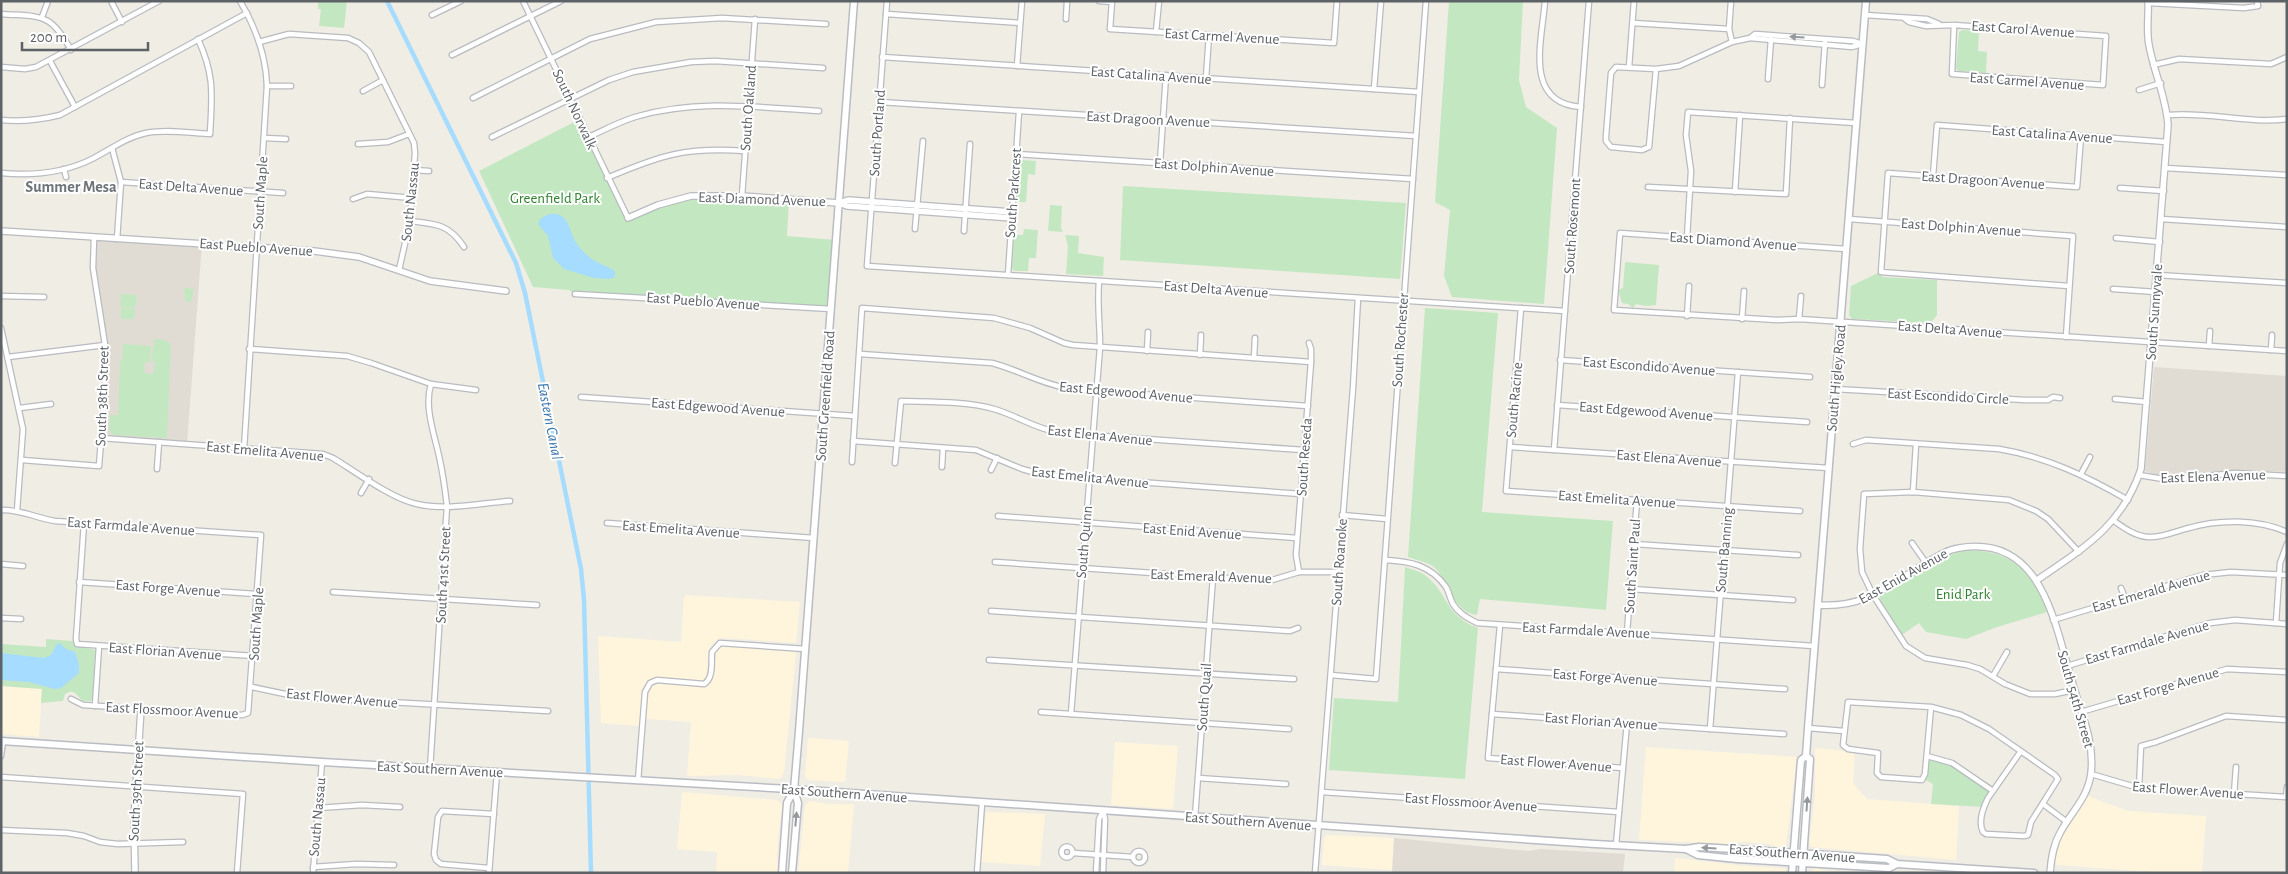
<svg xmlns="http://www.w3.org/2000/svg" width="2288" height="874" font-family="'Alegreya Sans',sans-serif">
	<style>
		.commercial { fill: #fff5dc }
		.education { fill: #e0dcd3 }
		.green { fill: #c3e8c1 }
		.water { fill: #a6dcff }
		.lines { fill: none; stroke-linecap: round; stroke-linejoin: round }
		.canal { stroke: #a6dcff; stroke-width: 4.5 }
		.minor-casing { stroke: #b8bbc0; stroke-width: 7 }
		.tertiary-casing { stroke: #b8bbc0; stroke-width: 8 }
		.secondary-casing { stroke: #b9bcc2; stroke-width: 9 }
		.minor { stroke: #fff; stroke-width: 4.5 }
		.tertiary { stroke: #fff; stroke-width: 5.5 }
		.secondary { stroke: #fff; stroke-width: 6 }
		.oneway { fill: #96999c }
		.labels { text-anchor: middle; stroke-width: 4; stroke-linejoin: round; paint-order: stroke }
		.street-label { font-size: 15px; fill: #5d6266; stroke: #fff }
		.park-label { font-size: 15px; fill: #308231; stroke: #fff }
		.neighbourhood-label { font-size: 16px; font-weight: bold; fill: #6e7478; stroke: #fff }
		.water-label { font-size: 16px; font-style: italic; fill: #3c77ad; stroke: #fff }
	</style>
	<rect width="100%" height="100%" fill="#f0ede5"/>
	<g class="commercial">
		<polygon points="686,595 800,602 796,643 722,638 717,639 709,648 707,673 714,674 716,652 719,646 793,651 796,653 784,772 780,779 738,775 687,776 691,722 647,719 639,726 601,723 598,636 681,642 684,598"/>
		<polygon points="1,686 42,689 39,737 1,734"/>
		<polygon points="808,738 849,741 845,782 808,780 805,777"/>
		<polygon points="1115,742 1178,746 1173,809 1111,805"/>
		<polygon points="1646,747 1797,757 1786,845 1781,848 1769,844 1742,842 1728,844 1639,840"/>
		<polygon points="1815,748 1855,752 1853,783 1867,799 1959,806 1956,860 1811,847 1809,843 1815,796"/>
		<polygon points="682,792 777,800 782,803 783,807 780,821 777,854 778,873 716,873 717,852 677,849"/>
		<polygon points="2088,796 2128,811 2206,816 2202,873 2167,873 2057,865 2055,861 2061,838"/>
		<polygon points="810,801 828,804 854,804 848,873 798,873 805,805"/>
		<polygon points="986,812 1045,814 1040,866 981,862"/>
		<polygon points="1327,835 1394,838 1392,870 1322,865 1324,838"/>
		<polygon points="1675,858 1744,866 1780,868 1786,869 1787,873 1674,873"/>
		<polygon points="1815,868 1828,871 1862,873 1809,873"/>
	</g>
	<g class="education">
		<polygon points="94,238 202,244 187,444 101,438 105,366 93,268"/>
		<polygon points="2154,367 2287,376 2287,472 2243,470 2168,476 2155,475 2145,471"/>
		<polygon points="1394,838 1528,851 1541,849 1625,854 1623,873 1392,873"/>
	</g>
	<g class="green">
		<polygon points="347,1 344,28 319,26 321,9 318,9 318,1"/>
		<polygon points="1449,1 1523,1 1519,80 1526,107 1557,128 1544,304 1452,297 1444,276 1450,210 1435,202"/>
		<polygon points="1962,30 1979,31 1978,51 1987,52 1986,73 1958,71 1956,68 1959,32"/>
		<polygon points="580,119 628,217 691,196 789,199 787,236 836,240 831,309 575,294 569,290 533,287 479,171"/>
		<polygon points="1022,160 1036,161 1035,175 1028,174 1026,202 1017,202 1020,163"/>
		<polygon points="1123,186 1406,203 1400,279 1120,260"/>
		<polygon points="1050,205 1062,206 1061,228 1063,232 1048,231"/>
		<polygon points="1024,229 1038,230 1036,258 1029,258 1028,271 1014,271 1012,268 1014,235 1023,235"/>
		<polygon points="1065,235 1079,236 1078,253 1104,257 1103,276 1066,274 1068,246"/>
		<polygon points="1625,262 1659,265 1656,305 1646,306 1636,304 1633,308 1628,304 1622,303 1618,290 1623,288"/>
		<polygon points="1878,273 1883,277 1937,280 1937,315 1931,323 1852,319 1849,315 1851,286"/>
		<polygon points="184,288 194,289 191,302 185,301"/>
		<polygon points="121,294 137,295 136,306 132,308 120,307"/>
		<polygon points="121,308 135,309 134,319 121,319"/>
		<path d="M 1425,308 L 1498,313 L 1482,512 L 1613,521 L 1606,610 L 1480,599 L 1477,615 C 1452,612 1450,582 1434,567 C 1428,562 1416,560 1408,557 Z"/>
		<polygon points="154,339 165,340 171,344 167,438 113,435 109,429 110,415 118,415 120,362 122,360 123,344 151,346 150,362 145,362 144,373 153,374 155,364 152,360"/>
		<path d="M 1967,550 C 2013,551 2031,570 2047,612 L 1997,627 L 1966,639 L 1926,632 L 1919,623 L 1902,635 L 1880,599 L 1880,595 L 1941,557 Z"/>
		<path d="M 1405,567 C 1412,570 1421,571 1426,576 C 1449,594 1444,615 1478,628 L 1465,779 L 1329,770 L 1334,698 L 1398,702 Z"/>
		<path d="M 46,639 L 73,641 L 74,645 L 95,650 L 93,697 L 91,701 L 83,701 C 77,696 74,688 65,694 L 63,701 L 41,703 L 42,689 L 1,686 L 1,644 L 46,647 Z"/>
		<polygon points="1927,756 1952,763 1993,791 1984,807 1931,804 1933,784 1924,779"/>
	</g>
	<g class="water">
		<path d="M 549,214 C 568,212 568,226 574,239 C 577,245 582,251 587,255 C 595,263 606,265 615,271 L 615,277 L 610,279 L 594,278 L 564,269 L 553,258 L 548,236 L 538,224 L 540,219 Z"/>
		<polygon points="60,643 66,649 75,652 79,664 79,673 61,688 54,689 29,682 1,680 1,653 44,658 51,655 57,644"/>
	</g>
	<g class="lines">
		<polyline class="canal" points="387,1 516,263 525,293 581,569 584,600 591,873"/>
		<g class="minor-casing">
			<g id="minor">
				<path d="M 240,1 C 256,28 266,55 267,86 L 244,449"/>
				<polyline points="523,1 628,218"/>
				<polyline points="887,1 867,266 1565,311"/>
				<polyline points="1099,1 1112,2"/>
				<polyline points="1112,1 1110,29 1334,43 1337,1"/>
				<path d="M 1545,1 C 1542,41 1523,103 1581,107"/>
				<polyline points="1731,1 1729,29 1732,42"/>
				<polyline points="112,3 122,22"/>
				<polyline points="2149,3 2244,8 2258,6 2257,1"/>
				<path d="M 1,14 C 42,17 50,12 71,50"/>
				<polyline points="886,14 1020,23"/>
				<polyline points="432,15 461,1"/>
				<polyline points="1865,15 1927,19 1939,24"/>
				<polyline points="42,17 48,1"/>
				<polyline points="1066,19 1067,1"/>
				<polyline points="1905,19 1909,22 1926,26 1954,25 2106,36 2103,85 1952,74 1954,25"/>
				<polyline points="1633,23 1729,29"/>
				<polyline points="1156,32 1159,1"/>
				<polyline points="1750,38 1852,47 1862,44"/>
				<polyline points="259,42 289,34 348,38 359,43 369,52 414,143 415,153 410,221 399,270"/>
				<polyline points="452,55 561,1"/>
				<polyline points="882,57 1419,92"/>
				<polyline points="50,61 75,107"/>
				<polyline points="2153,65 2179,59 2271,64 2287,57"/>
				<polyline points="1017,66 1022,1"/>
				<polyline points="1,67 25,69 36,67 159,1"/>
				<polyline points="1629,67 1634,1"/>
				<polyline points="1656,69 1649,147 1642,150 1611,147 1606,141 1606,136 1611,73 1616,67 1656,69 1679,66 1732,42 1750,38 1755,34 1853,41 1862,44"/>
				<polyline points="1206,78 1209,35"/>
				<polyline points="1768,79 1771,39"/>
				<polyline points="1822,85 1825,42"/>
				<polyline points="267,86 291,86"/>
				<polyline points="1374,89 1381,1"/>
				<polyline points="2139,90 2161,83"/>
				<polyline points="363,91 383,80"/>
				<polyline points="473,98 590,39 656,22 722,18 826,24"/>
				<polyline points="880,102 1416,136"/>
				<path d="M 2168,115 C 2207,111 2248,124 2287,119"/>
				<path d="M 1,120 C 22,122 40,120 60,115 L 247,13"/>
				<polyline points="492,137 609,80 633,72 691,62 715,61 823,68"/>
				<path d="M 589,137 C 604,130 619,122 635,117 C 696,99 757,107 819,111"/>
				<polyline points="264,138 286,139"/>
				<polyline points="358,144 388,142 409,134"/>
				<polyline points="112,148 121,182 117,239"/>
				<polyline points="1016,154 1413,179"/>
				<polyline points="1160,163 1166,75"/>
				<polyline points="2165,168 2287,175"/>
				<polyline points="64,169 66,177"/>
				<polyline points="414,170 429,171"/>
				<path d="M 1,173 C 33,176 65,173 94,158 C 111,149 127,137 146,133 C 166,129 190,133 210,134 C 212,95 215,76 198,39"/>
				<polyline points="1933,176 1937,125 2167,142"/>
				<path d="M 607,178 C 661,155 685,147 745,151"/>
				<polyline points="121,182 283,193"/>
				<polyline points="1648,187 1786,194 1790,118"/>
				<polyline points="2120,188 2164,191"/>
				<polyline points="1735,192 1740,115"/>
				<polyline points="742,196 755,19"/>
				<polyline points="353,199 367,194 412,198"/>
				<polyline points="1849,219 2073,236 2066,337"/>
				<polyline points="2161,219 2287,227"/>
				<path d="M 410,221 C 436,224 449,224 464,247"/>
				<polyline points="915,229 923,141"/>
				<polyline points="964,231 970,144"/>
				<polyline points="1687,238 1691,171 1686,135 1688,112 1856,123"/>
				<polyline points="2116,238 2160,242"/>
				<polyline points="1846,249 1620,233 1614,310 1777,320 1799,319 2287,351"/>
				<polyline points="1008,275 1019,112"/>
				<polyline points="2157,275 2287,283"/>
				<polyline points="2069,286 1881,272 1888,173 2077,187 2081,136"/>
				<polyline points="2113,289 2156,292"/>
				<polyline points="575,294 831,309"/>
				<polyline points="1,296 44,297"/>
				<polyline points="1521,308 1506,491 1800,511"/>
				<polyline points="1687,316 1689,286"/>
				<polyline points="1742,319 1744,291"/>
				<polyline points="1799,319 1801,296"/>
				<polyline points="1,328 23,429 17,511"/>
				<polyline points="2209,346 2210,331"/>
				<polyline points="249,349 347,356 371,363 431,384 476,390"/>
				<polyline points="2271,350 2272,335"/>
				<polyline points="1147,351 1148,332"/>
				<path d="M 860,354 L 992,363 C 1019,370 1043,385 1072,389 L 1308,406"/>
				<polyline points="1200,355 1201,335"/>
				<polyline points="8,357 105,345"/>
				<polyline points="1254,358 1255,338"/>
				<polyline points="1560,360 1810,377"/>
				<polyline points="1835,389 2025,400 2048,400 2053,397 2060,398"/>
				<polyline points="581,397 855,416"/>
				<polyline points="2115,399 2147,402"/>
				<polyline points="1557,405 1807,422"/>
				<polyline points="20,408 51,404"/>
				<path d="M 101,438 L 323,454 L 333,458 C 356,472 392,499 417,504 C 446,511 481,503 510,501"/>
				<polyline points="853,441 976,450 1022,469 1044,475 1301,494"/>
				<path d="M 1853,444 L 1866,440 L 1999,449 C 2047,457 2086,476 2128,500"/>
				<polyline points="1510,447 1829,468"/>
				<polyline points="1554,450 1589,1"/>
				<polyline points="22,460 99,466 105,390 105,345 93,268 94,238"/>
				<polyline points="852,462 862,308 994,318 1030,328 1064,343 1073,345 1311,362"/>
				<path d="M 895,463 L 901,401 C 930,402 967,401 994,409 C 1018,416 1033,428 1060,433 L 1304,450"/>
				<polyline points="942,467 943,448"/>
				<polyline points="157,469 159,442"/>
				<polyline points="991,470 997,458"/>
				<polyline points="2081,474 2090,457"/>
				<polyline points="2139,475 2169,480 2235,473 2287,476"/>
				<polyline points="1913,492 1916,444"/>
				<polyline points="361,493 369,479"/>
				<path d="M 1,510 C 20,509 36,518 55,521 L 261,535 L 248,713 L 242,715 L 83,705 L 71,699"/>
				<polyline points="1342,515 1387,519"/>
				<polyline points="998,516 1297,538"/>
				<path d="M 2114,521 C 2124,528 2135,536 2148,537 C 2162,538 2176,531 2189,528 C 2219,519 2258,519 2287,532"/>
				<polyline points="84,523 76,639 77,644 254,656"/>
				<polyline points="607,523 814,538"/>
				<polyline points="1912,543 1926,563"/>
				<polyline points="1634,544 1798,555"/>
				<path d="M 1385,560 C 1409,561 1431,565 1446,587 C 1449,592 1450,599 1453,604 C 1459,614 1468,618 1477,623 L 1814,646"/>
				<polyline points="995,562 1269,581 1299,572 1338,572"/>
				<polyline points="1,564 23,566"/>
				<polyline points="1299,572 1296,555 1311,362 1311,349 1309,343"/>
				<polyline points="79,582 257,594"/>
				<polyline points="2121,588 2125,598"/>
				<polyline points="1631,589 1793,600"/>
				<polyline points="333,592 537,605"/>
				<polyline points="991,611 1290,631 1298,628"/>
				<polyline points="1,618 21,619"/>
				<polyline points="2053,620 2203,575 2231,572 2287,575"/>
				<polyline points="2276,623 2280,563 2287,544"/>
				<polyline points="1500,625 1488,758 1623,768"/>
				<polyline points="1627,633 1637,500"/>
				<polyline points="989,660 1294,679"/>
				<polyline points="2067,666 2210,623 2235,620 2287,624"/>
				<polyline points="1496,669 1785,689"/>
				<polyline points="1331,675 1376,679 1426,1"/>
				<polyline points="1993,676 2007,652"/>
				<polyline points="252,687 299,697 548,711"/>
				<polyline points="2074,690 2055,694 2030,694 2005,684 1980,669 1967,665 1925,658 1906,646 1873,595 1862,572 1860,549 1864,494 1913,492 2009,500 2036,511 2048,519 2079,552"/>
				<polyline points="95,706 99,646"/>
				<path d="M 1931,707 L 1925,774 L 1922,780 L 1881,777 L 1877,773 L 1878,753 L 1848,749 L 1843,745 L 1848,702 L 1931,707 L 1961,715 L 1989,729 L 2055,775 L 2058,779 L 2031,822 L 2028,835 L 2024,836 L 1986,834 L 1983,832 C 1978,822 1983,808 1988,798 L 2021,751"/>
				<polyline points="1041,712 1289,729"/>
				<polyline points="2081,712 2227,669 2287,672"/>
				<path d="M 1071,714 L 1100,347 C 1100,325 1097,304 1099,281"/>
				<polyline points="1492,714 1784,734"/>
				<polyline points="1808,728 1844,731"/>
				<polyline points="1710,729 1738,372"/>
				<polyline points="1,756 3,741"/>
				<polyline points="1927,756 1952,763 1993,791"/>
				<path d="M 430,769 L 447,506 C 445,489 443,473 439,456 C 434,433 424,407 431,384"/>
				<polyline points="2091,774 2139,788 2286,797 2287,787"/>
				<polyline points="1,777 243,794 237,873"/>
				<polyline points="1198,778 1286,784"/>
				<path d="M 638,781 L 645,692 L 650,683 L 657,680 L 704,684 C 714,678 711,662 712,652 L 720,643 L 805,649"/>
				<polyline points="2139,788 2141,746 2156,742 2226,716 2287,720"/>
				<polyline points="1322,792 1619,812"/>
				<polyline points="2234,794 2236,767"/>
				<polyline points="2043,804 2067,822"/>
				<polyline points="318,808 362,805 400,807"/>
				<polyline points="1195,817 1213,577"/>
				<polyline points="1,830 67,833 84,836 100,842 118,844 183,842"/>
				<polyline points="1616,845 1627,723"/>
				<circle cx="1067" cy="852" r="5.5"/>
				<circle cx="1139" cy="857" r="6"/>
				<polyline points="1073,853 1133,857"/>
				<polyline points="313,867 356,864 394,865"/>
				<polyline points="489,868 441,864 436,860 434,854 438,817 442,811 494,814"/>
				<polyline points="313,873 322,762"/>
				<polyline points="489,873 497,772"/>
				<polyline points="977,873 982,803"/>
				<polyline points="1096,873 1099,819 1103,811"/>
				<polyline points="1103,873 1105,819 1103,811"/>
				<polyline points="1315,873 1353,388 1358,298"/>
			</g>
		</g>
		<g class="tertiary-casing">
			<g id="tertiary">
				<polyline points="839,203 847,206 1012,218"/>
				<polyline points="628,218 658,205 691,196 742,196 839,203 848,200 1012,212"/>
				<polyline points="1,231 314,251 359,257 430,281 506,291"/>
				<path d="M 2037,580 C 2084,548 2122,526 2141,469 L 2168,125 C 2166,96 2154,73 2149,45 C 2146,30 2149,16 2148,1"/>
				<path d="M 1818,605 C 1864,608 1885,588 1921,566 C 1933,559 1945,550 1959,548 C 2042,534 2054,622 2072,681 C 2080,711 2095,741 2091,773 C 2088,798 2071,812 2060,833 C 2053,845 2051,859 2050,873"/>
				<polyline points="135,873 134,819 141,709"/>
			</g>
		</g>
		<g class="secondary-casing">
			<g id="secondary">
				<polyline points="1,741 322,762 807,790 1595,844 1686,849 1699,847 1734,849 1887,859 1897,864 2034,873"/>
				<polyline points="1686,849 1698,855 1737,859 1889,868 1897,864"/>
				<polyline points="782,873 787,803 794,790 799,731 854,1"/>
				<polyline points="792,873 798,803 794,790"/>
				<polyline points="1792,873 1801,760 1806,756"/>
				<polyline points="1802,873 1810,759 1806,756 1808,728 1866,1"/>
			</g>
		</g>
		<use href="#minor" class="minor"/>
		<use href="#tertiary" class="tertiary"/>
		<use href="#secondary" class="secondary"/>
	</g>
	<defs><path id="oneway-solid" d="M-6-.8H1V-3.2L6.5 0L1 3.2V.8H-6Z" transform="scale(1.25)"/></defs>
	<g class="oneway">
		<use href="#oneway-solid" transform="translate(1797 37) rotate(-176)"/>
		<use href="#oneway-solid" transform="translate(1807 804) rotate(-86)"/>
		<use href="#oneway-solid" transform="translate(796 819) rotate(-85)"/>
		<use href="#oneway-solid" transform="translate(1709 848) rotate(-177)"/>
	</g>
	<g class="labels">
		<g class="street-label">
			<text transform="translate(2023 29) rotate(4)" y="5">East Carol Avenue</text>
			<text transform="translate(1222 36) rotate(3)" y="5">East Carmel Avenue</text>
			<text transform="translate(1151 75) rotate(4)" y="5">East Catalina Avenue</text>
			<text transform="translate(2027 81) rotate(4)" y="5">East Carmel Avenue</text>
			<text transform="translate(748 108) rotate(-86)" y="5">South Oakland</text>
			<text transform="translate(575 109) rotate(65)" y="5">South Norwalk</text>
			<text transform="translate(1148 119) rotate(3)" y="5">East Dragoon Avenue</text>
			<text transform="translate(877 133) rotate(-86)" y="5">South Portland</text>
			<text transform="translate(2052 134) rotate(4)" y="5">East Catalina Avenue</text>
			<text transform="translate(1214 167) rotate(4)" y="5">East Dolphin Avenue</text>
			<text transform="translate(1983 180) rotate(4)" y="5">East Dragoon Avenue</text>
			<text transform="translate(191 187) rotate(4)" y="5">East Delta Avenue</text>
			<text transform="translate(260 193) rotate(-86)" y="5">South Maple</text>
			<text transform="translate(1013 193) rotate(-86)" y="5">South Parkcrest</text>
			<text transform="translate(762 199) rotate(2)" y="5">East Diamond Avenue</text>
			<text transform="translate(410 202) rotate(-84)" y="5">South Nassau</text>
			<text transform="translate(1572 226) rotate(-86)" y="5">South Rosemont</text>
			<text transform="translate(1961 227) rotate(4)" y="5">East Dolphin Avenue</text>
			<text transform="translate(1733 241) rotate(4)" y="5">East Diamond Avenue</text>
			<text transform="translate(256 247) rotate(4)" y="5">East Pueblo Avenue</text>
			<text transform="translate(1216 289) rotate(4)" y="5">East Delta Avenue</text>
			<text transform="translate(703 301) rotate(4)" y="5">East Pueblo Avenue</text>
			<text transform="translate(2154 312) rotate(-86)" y="5">South Sunnyvale</text>
			<text transform="translate(1950 329) rotate(4)" y="5">East Delta Avenue</text>
			<text transform="translate(1400 340) rotate(-86)" y="5">South Rochester</text>
			<text transform="translate(1649 366) rotate(4)" y="5">East Escondido Avenue</text>
			<text transform="translate(1836 378) rotate(-85)" y="5">South Higley Road</text>
			<text transform="translate(1126 392) rotate(5)" y="5">East Edgewood Avenue</text>
			<text transform="translate(102 396) rotate(-88)" y="5">South 38th Street</text>
			<text transform="translate(825 396) rotate(-86)" y="5">South Greenfield Road</text>
			<text transform="translate(1948 396) rotate(3)" y="5">East Escondido Circle</text>
			<text transform="translate(1514 400) rotate(-85)" y="5">South Racine</text>
			<text transform="translate(718 407) rotate(4)" y="5">East Edgewood Avenue</text>
			<text transform="translate(1646 411) rotate(4)" y="5">East Edgewood Avenue</text>
			<text transform="translate(1100 435) rotate(6)" y="5">East Elena Avenue</text>
			<text transform="translate(265 451) rotate(5)" y="5">East Emelita Avenue</text>
			<text transform="translate(1304 457) rotate(-86)" y="5">South Reseda</text>
			<text transform="translate(1669 458) rotate(4)" y="5">East Elena Avenue</text>
			<text transform="translate(2213 476) rotate(-2)" y="5">East Elena Avenue</text>
			<text transform="translate(1090 477) rotate(6)" y="5">East Emelita Avenue</text>
			<text transform="translate(1617 499) rotate(4)" y="5">East Emelita Avenue</text>
			<text transform="translate(131 526) rotate(4)" y="5">East Farmdale Avenue</text>
			<text transform="translate(681 529) rotate(4)" y="5">East Emelita Avenue</text>
			<text transform="translate(1192 531) rotate(4)" y="5">East Enid Avenue</text>
			<text transform="translate(1084 542) rotate(-85)" y="5">South Quinn</text>
			<text transform="translate(1724 550) rotate(-85)" y="5">South Banning</text>
			<text transform="translate(1339 562) rotate(-86)" y="5">South Roanoke</text>
			<text transform="translate(1632 566) rotate(-86)" y="5">South Saint Paul</text>
			<text transform="translate(443 575) rotate(-87)" y="5">South 41st Street</text>
			<text transform="translate(1211 576) rotate(2)" y="5">East Emerald Avenue</text>
			<text transform="translate(1903 576) rotate(-29)" y="5">East Enid Avenue</text>
			<text transform="translate(168 588) rotate(4)" y="5">East Forge Avenue</text>
			<text transform="translate(2151 591) rotate(-16)" y="5">East Emerald Avenue</text>
			<text transform="translate(256 624) rotate(-86)" y="5">South Maple</text>
			<text transform="translate(1586 630) rotate(3)" y="5">East Farmdale Avenue</text>
			<text transform="translate(2147 642) rotate(-16)" y="5">East Farmdale Avenue</text>
			<text transform="translate(165 651) rotate(4)" y="5">East Florian Avenue</text>
			<text transform="translate(1605 677) rotate(4)" y="5">East Forge Avenue</text>
			<text transform="translate(2168 686) rotate(-16)" y="5">East Forge Avenue</text>
			<text transform="translate(1204 697) rotate(-86)" y="5">South Quail</text>
			<text transform="translate(342 698) rotate(5)" y="5">East Flower Avenue</text>
			<text transform="translate(2076 699) rotate(74)" y="5">South 54th Street</text>
			<text transform="translate(172 710) rotate(3)" y="5">East Flossmoor Avenue</text>
			<text transform="translate(1601 721) rotate(4)" y="5">East Florian Avenue</text>
			<text transform="translate(1556 763) rotate(4)" y="5">East Flower Avenue</text>
			<text transform="translate(440 769) rotate(3)" y="5">East Southern Avenue</text>
			<text transform="translate(2188 790) rotate(4)" y="5">East Flower Avenue</text>
			<text transform="translate(136 791) rotate(-87)" y="5">South 39th Street</text>
			<text transform="translate(844 793) rotate(4)" y="5">East Southern Avenue</text>
			<text transform="translate(1471 802) rotate(4)" y="5">East Flossmoor Avenue</text>
			<text transform="translate(317 817) rotate(-85)" y="5">South Nassau</text>
			<text transform="translate(1248 821) rotate(4)" y="5">East Southern Avenue</text>
			<text transform="translate(1792 853) rotate(4)" y="5">East Southern Avenue</text>
		</g>
		<g class="park-label">
			<text x="555" y="203">Greenfield Park</text>
			<text x="1963" y="599">Enid Park</text>
		</g>
		<g class="neighbourhood-label">
			<text x="71" y="192">Summer Mesa</text>
		</g>
		<g class="water-label">
			<text transform="translate(551 421) rotate(79)" y="6">Eastern Canal</text>
		</g>
	</g>
	<rect width="2288" height="874" fill="none" stroke="#5d6266" stroke-width="5"/>
	<path d="M22 42v8h126v-8" fill="none" stroke="#5d6266" stroke-width="2.5"/>
	<text x="30" y="42" font-size="15" fill="#5d6266" stroke="#ffffff" stroke-width="4" paint-order="stroke">200 m</text>
</svg>
